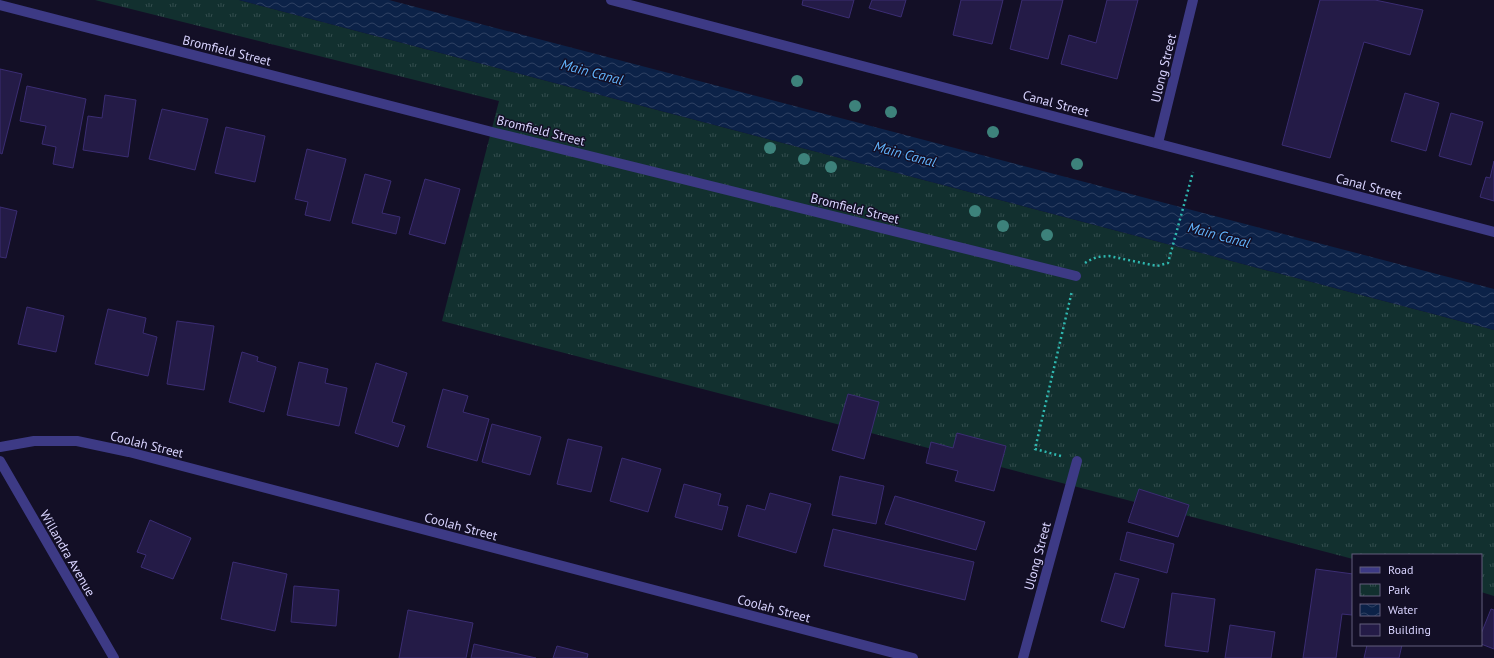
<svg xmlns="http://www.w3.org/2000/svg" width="1494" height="658" font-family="'PT Sans',sans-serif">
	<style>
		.park { fill: url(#park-tufts) }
		.water { fill: url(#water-waves) }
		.building { fill: #241b47; stroke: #3b2d73 }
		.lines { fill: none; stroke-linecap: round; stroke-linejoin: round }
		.path { stroke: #2fb8b0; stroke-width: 2.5; stroke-dasharray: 2 3; stroke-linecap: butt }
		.minor { stroke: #3d3a85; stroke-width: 10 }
		.tertiary { stroke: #3d3a85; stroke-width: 10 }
		.tree { fill: #3d827b }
		.labels { text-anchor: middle; stroke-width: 3; stroke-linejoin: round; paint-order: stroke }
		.street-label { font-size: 13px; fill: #d9d4ff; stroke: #130f26 }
		.water-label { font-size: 14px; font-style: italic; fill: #62b6ff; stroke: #130f26 }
	</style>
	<defs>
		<pattern id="park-tufts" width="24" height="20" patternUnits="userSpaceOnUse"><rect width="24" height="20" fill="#12302f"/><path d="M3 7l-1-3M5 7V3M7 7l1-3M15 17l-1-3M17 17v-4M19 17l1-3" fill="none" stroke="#344d4e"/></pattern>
		<pattern id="water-waves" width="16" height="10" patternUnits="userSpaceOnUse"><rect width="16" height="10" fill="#0c2248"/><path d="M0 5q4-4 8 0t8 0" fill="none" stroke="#2f4163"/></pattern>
	</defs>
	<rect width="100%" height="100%" fill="#130f26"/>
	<polygon class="park" points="95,0 239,0 1494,330 1494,596 1481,592 1481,555 1353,555 1353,559 442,321 499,101"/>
	<polygon class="water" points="239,0 389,0 1494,289 1494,330"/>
	<g class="building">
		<polygon points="803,0 854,0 849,18 802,5"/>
		<polygon points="872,0 906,0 901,17 869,8"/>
		<polygon points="961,0 1003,0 992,44 953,35"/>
		<polygon points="1022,0 1063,0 1048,59 1010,49"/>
		<polygon points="1107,0 1138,0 1117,79 1061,64 1069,35 1096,43"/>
		<polygon points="1320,0 1375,0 1423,10 1410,55 1364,42 1330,158 1282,145"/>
		<polygon points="0,69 22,74 2,154 0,153"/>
		<polygon points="27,86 86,99 73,168 53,164 56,147 42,144 46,126 20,121"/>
		<polygon points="1405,93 1439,103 1426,151 1391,141"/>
		<polygon points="105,95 136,100 128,157 83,150 88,116 102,118"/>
		<polygon points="162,109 208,119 195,170 149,159"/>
		<polygon points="1451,113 1483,122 1471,165 1439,156"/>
		<polygon points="226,127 265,136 255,182 215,173"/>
		<polygon points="307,149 346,159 330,221 305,215 308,202 295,199"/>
		<polygon points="1494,161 1494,201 1480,197 1486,177 1490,178"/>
		<polygon points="365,174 391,181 382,213 400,217 396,234 352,223"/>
		<polygon points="425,179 460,189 445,244 409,234"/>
		<polygon points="0,207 17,211 6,258 0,257"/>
		<polygon points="27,307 64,316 56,352 18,344"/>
		<polygon points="108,309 146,318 143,333 157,337 148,376 95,364"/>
		<polygon points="177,321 214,326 204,390 167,384"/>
		<polygon points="242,352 258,357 257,361 276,367 264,412 229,402"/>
		<polygon points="299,362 328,369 325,383 347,388 339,426 287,415"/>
		<polygon points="376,363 407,373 392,422 405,426 398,447 355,433"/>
		<polygon points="443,389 468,396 463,412 489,419 477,461 427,447"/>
		<polygon points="848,394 879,402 864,459 832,450"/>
		<polygon points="492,424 541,437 530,475 482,462"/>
		<polygon points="957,433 1006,446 994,491 955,481 958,471 926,463 931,442 953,448"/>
		<polygon points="568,439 602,447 591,492 557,484"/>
		<polygon points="622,458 661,469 648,512 610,501"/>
		<polygon points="840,476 884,486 876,524 832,515"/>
		<polygon points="684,484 721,494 718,505 728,507 722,530 675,517"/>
		<polygon points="1139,489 1189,505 1178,537 1128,522"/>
		<polygon points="770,493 811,504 796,553 738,536 747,505 765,510"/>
		<polygon points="895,496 985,522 976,550 885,524"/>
		<polygon points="150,520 191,538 173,579 141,567 146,555 137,552"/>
		<polygon points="833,529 974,562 965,600 824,566"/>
		<polygon points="1127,532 1174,544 1167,573 1120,560"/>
		<polygon points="233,562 287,574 275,631 221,619"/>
		<polygon points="1316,569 1353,574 1352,615 1342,614 1336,658 1303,658"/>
		<polygon points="1115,573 1139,579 1124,628 1101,621"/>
		<polygon points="294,586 339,590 336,626 291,622"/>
		<polygon points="1172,593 1215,599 1208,652 1165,646"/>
		<polygon points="1491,609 1494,610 1494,649 1481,644 1481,634"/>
		<polygon points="408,610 473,623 466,658 399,658"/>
		<polygon points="1230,625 1275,632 1271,658 1225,658"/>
		<polygon points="474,644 536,658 471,658"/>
		<polygon points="1367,645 1402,645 1399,658 1364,658"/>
		<polygon points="557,646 588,654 587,658 553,658"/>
	</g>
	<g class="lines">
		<g class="path">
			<polyline points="1085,263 1088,261 1097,257 1109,256 1157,266 1168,263 1193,172"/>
			<polyline points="1061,456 1035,449 1072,291"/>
		</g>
		<g class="minor">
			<polyline points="611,0 1494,232"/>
			<polyline points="0,5 496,133 1076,276"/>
			<polyline points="1158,143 1193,0"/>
			<polyline points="0,447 34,441 77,441 129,452 913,658"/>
			<polyline points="1023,658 1077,461"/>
		</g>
		<polyline class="tertiary" points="0,461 114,658"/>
	</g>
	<g class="tree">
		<circle cx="797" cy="81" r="6"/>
		<circle cx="855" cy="106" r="6"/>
		<circle cx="891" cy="112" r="6"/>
		<circle cx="993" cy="132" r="6"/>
		<circle cx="770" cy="148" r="6"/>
		<circle cx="804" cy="159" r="6"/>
		<circle cx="1077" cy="164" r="6"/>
		<circle cx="831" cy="167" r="6"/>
		<circle cx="975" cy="211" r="6"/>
		<circle cx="1003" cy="226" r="6"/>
		<circle cx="1047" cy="235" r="6"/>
	</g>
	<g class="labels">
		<g class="street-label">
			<text transform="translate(227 50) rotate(14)" y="5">Bromfield Street</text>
			<text transform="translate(1163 68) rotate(-76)" y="5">Ulong Street</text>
			<text transform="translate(1056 103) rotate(15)" y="5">Canal Street</text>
			<text transform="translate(541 130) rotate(14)" y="5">Bromfield Street</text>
			<text transform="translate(1369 186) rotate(15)" y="5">Canal Street</text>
			<text transform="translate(855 208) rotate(14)" y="5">Bromfield Street</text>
			<text transform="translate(147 444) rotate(14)" y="5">Coolah Street</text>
			<text transform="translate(461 526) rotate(15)" y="5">Coolah Street</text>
			<text transform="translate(68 553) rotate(60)" y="5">Willandra Avenue</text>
			<text transform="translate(1037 556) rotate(-75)" y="5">Ulong Street</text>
			<text transform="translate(774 608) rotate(15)" y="5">Coolah Street</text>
		</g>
		<g class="water-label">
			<text transform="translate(592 72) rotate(15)" y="5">Main Canal</text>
			<text transform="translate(905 154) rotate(15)" y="5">Main Canal</text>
			<text transform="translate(1219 235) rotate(15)" y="5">Main Canal</text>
		</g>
	</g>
	<rect x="1352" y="554" width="130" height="92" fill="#130f26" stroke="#625e7d"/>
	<rect x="1360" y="567" width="20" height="6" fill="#3d3a85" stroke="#625e7d"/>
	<text x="1388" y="574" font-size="12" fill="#d9d4ff">Road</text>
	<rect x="1360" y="584" width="20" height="12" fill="url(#park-tufts)" stroke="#625e7d"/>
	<text x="1388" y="594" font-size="12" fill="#d9d4ff">Park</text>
	<rect x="1360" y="604" width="20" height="12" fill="url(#water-waves)" stroke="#625e7d"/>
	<text x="1388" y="614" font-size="12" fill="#d9d4ff">Water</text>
	<rect x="1360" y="624" width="20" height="12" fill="#241b47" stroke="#625e7d"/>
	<text x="1388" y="634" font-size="12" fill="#d9d4ff">Building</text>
</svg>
